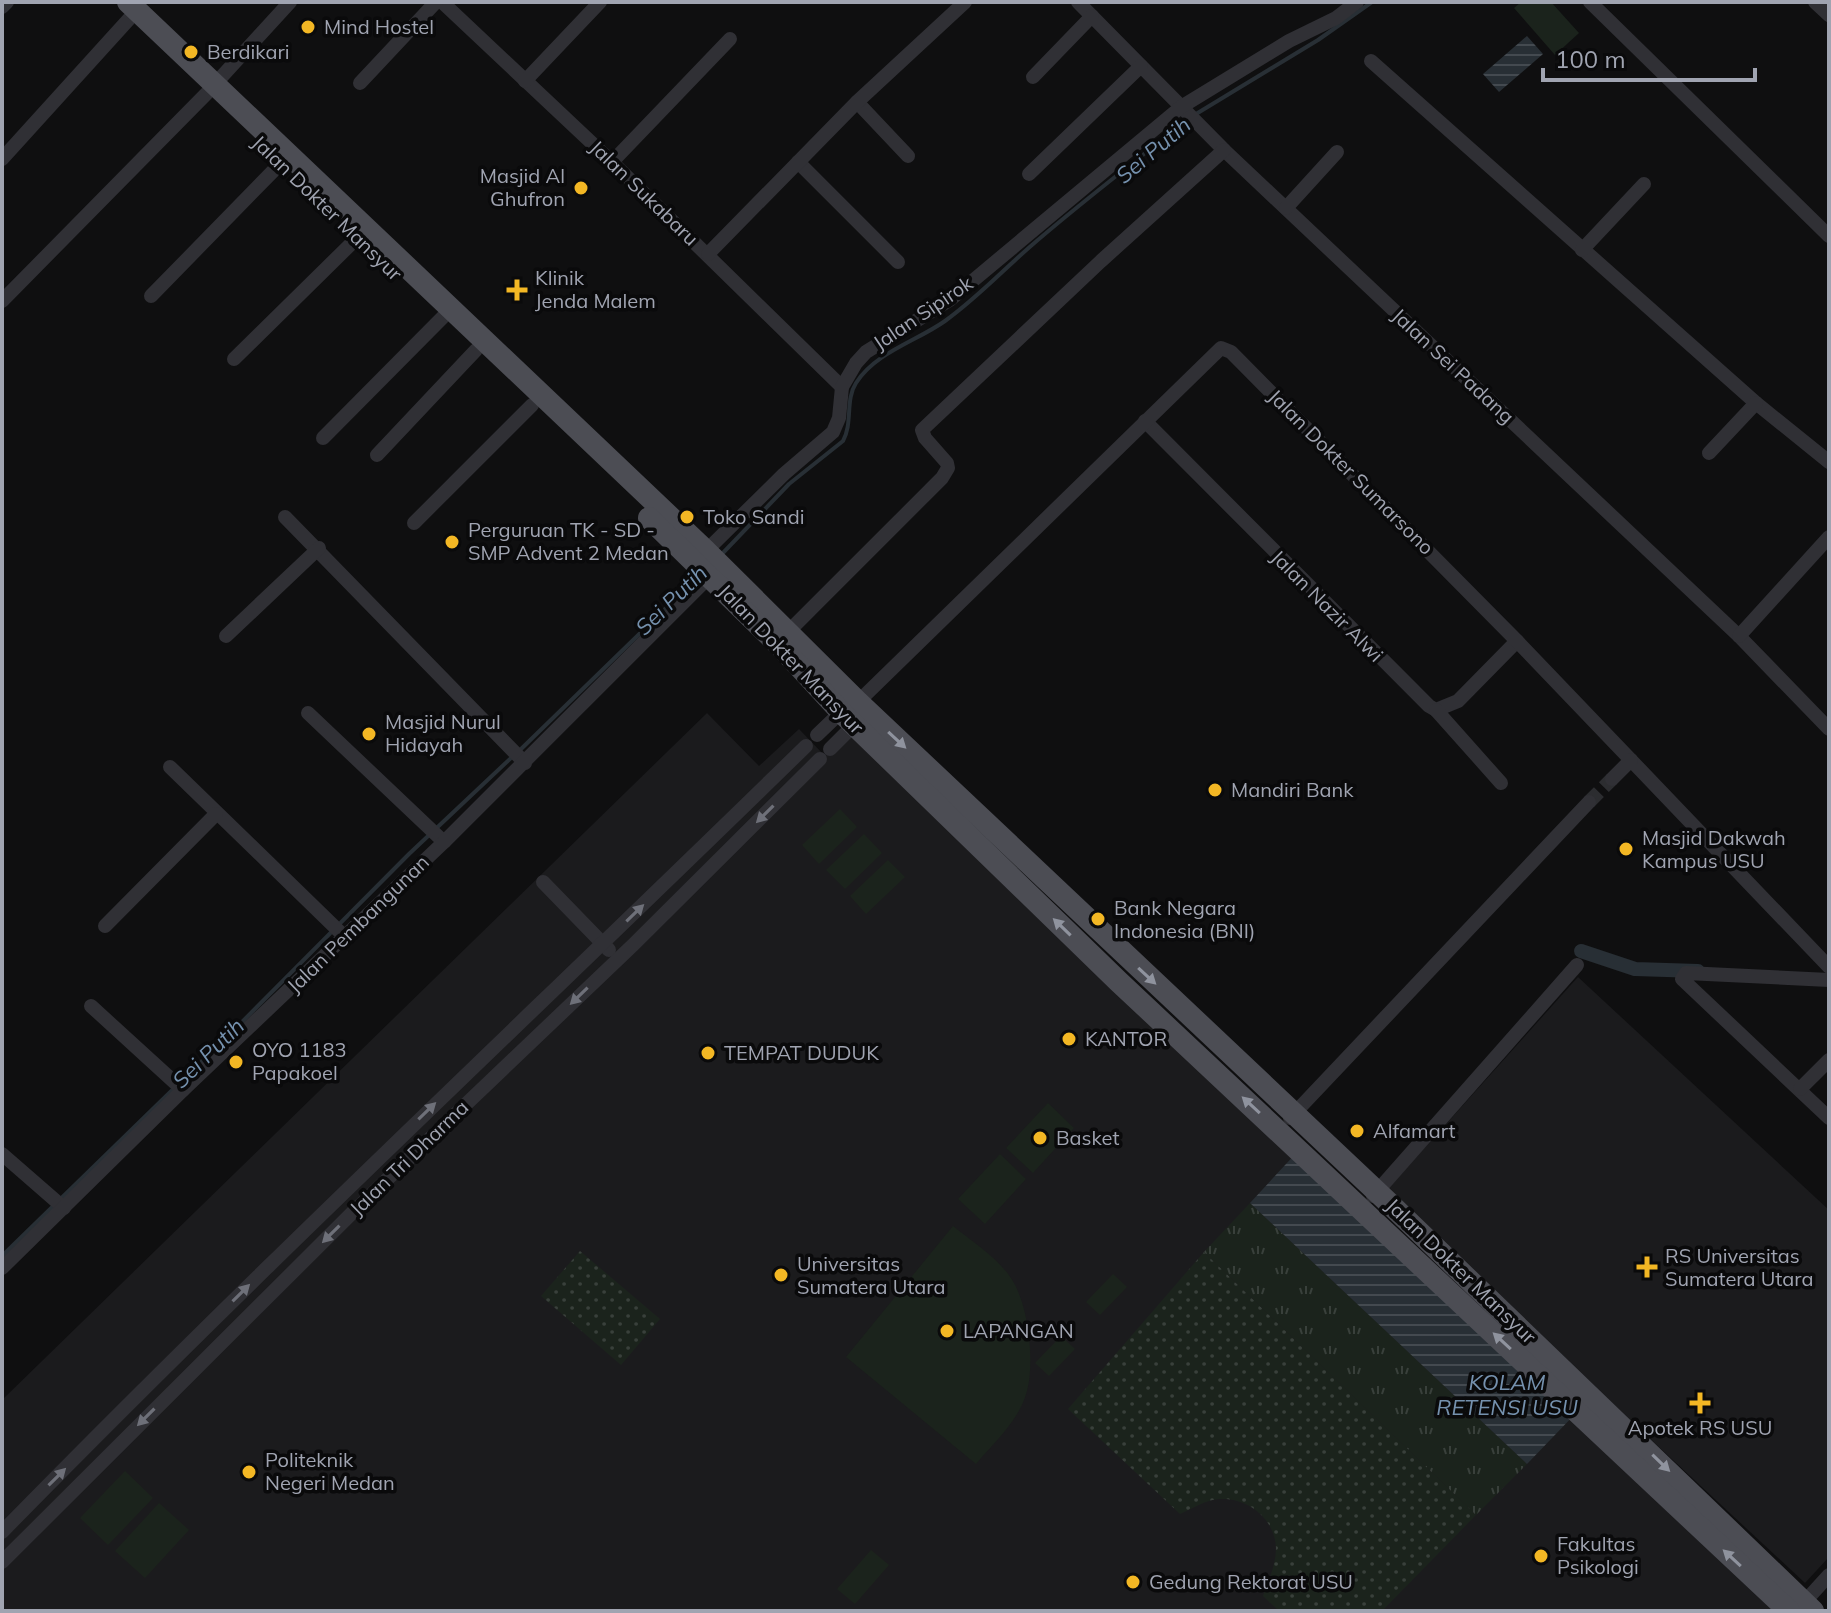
<svg xmlns="http://www.w3.org/2000/svg" width="1831" height="1613" font-family="Mulish,sans-serif">
	<style>
		.built { fill: #1b1b1d }
		.grass { fill: url(#grass-dots) }
		.park { fill: url(#park-tufts) }
		.pitch { fill: #1b231c }
		.water { fill: url(#water-rules) }
		.lines { fill: none; stroke-linecap: round; stroke-linejoin: round }
		.stream { stroke: #282f35; stroke-width: 4 }
		.canal { stroke: #282f35; stroke-width: 14 }
		.minor-tunnel { stroke: #2c2d30; stroke-width: 14; stroke-dasharray: 14 7; stroke-linecap: butt }
		.minor { stroke: #303035; stroke-width: 14 }
		.primary { stroke: #4c4d54; stroke-width: 22 }
		.oneway { fill: #8f939e }
		.oneway2 { fill: #6e7079 }
		.poi-dot { fill: #f3b724; stroke: #0a0a0b; stroke-width: 3 }
		.labels { text-anchor: middle; stroke-width: 7; stroke-linejoin: round; paint-order: stroke }
		.poi-label { font-size: 20px; fill: #a0a4b1; stroke: #0a0a0b; text-anchor: start }
		.street-label { font-size: 20px; fill: #a0a4b1; stroke: #0a0a0b }
		.water-label { font-size: 22px; font-style: italic; fill: #7591ae; stroke: #0a0a0b }
	</style>
	<defs>
		<pattern id="grass-dots" width="8" height="8" patternUnits="userSpaceOnUse" patternTransform="scale(2)"><rect width="8" height="8" fill="#1b231c"/><path d="M2 2h.1M6 6h.1" fill="none" stroke="#39403b" stroke-width="1.8" stroke-linecap="round"/></pattern>
		<pattern id="park-tufts" width="24" height="20" patternUnits="userSpaceOnUse" patternTransform="scale(2)"><rect width="24" height="20" fill="#1b231c"/><path d="M3 7l-1-3M5 7V3M7 7l1-3M15 17l-1-3M17 17v-4M19 17l1-3" fill="none" stroke="#39403b"/></pattern>
		<pattern id="water-rules" width="6" height="5" patternUnits="userSpaceOnUse" patternTransform="scale(2)"><rect width="6" height="5" fill="#282f35"/><path d="M0 2.5h6" fill="none" stroke="#444a50"/></pattern>
	</defs>
	<rect width="100%" height="100%" fill="#0f0f10"/>
	<g class="built">
		<polygon points="707,713 759,766 799,729 824,755 854,725 1786,1611 2,1611 2,1400"/>
		<polygon points="1578,977 1829,1210 1829,1557 1805,1583 1385,1192"/>
	</g>
	<g class="grass">
		<polygon points="580,1251 660,1319 621,1365 541,1296"/>
		<path d="M 1204,1252 L 1476,1515 L 1382,1611 L 1279,1611 L 1263,1596 C 1269,1580 1276,1564 1276,1548 C 1275,1515 1240,1492 1209,1501 C 1199,1504 1189,1510 1180,1514 L 1068,1409 Z"/>
	</g>
	<polygon class="park" points="1250,1203 1527,1464 1476,1515 1204,1252"/>
	<g class="pitch">
		<polygon points="1521,2 1551,2 1579,33 1555,55 1514,8"/>
		<polygon points="840,809 857,827 819,864 802,845"/>
		<polygon points="864,834 882,853 845,889 826,870"/>
		<polygon points="888,860 905,877 866,914 850,896"/>
		<polygon points="1048,1103 1074,1128 1033,1173 1006,1148"/>
		<polygon points="1000,1154 1026,1179 985,1224 958,1199"/>
		<path d="M 953,1226 C 974,1243 1003,1261 1015,1285 C 1030,1313 1036,1372 1024,1400 C 1015,1424 992,1445 976,1464 L 846,1357 Z"/>
		<polygon points="1113,1274 1127,1287 1100,1315 1086,1302"/>
		<polygon points="1061,1336 1075,1349 1049,1376 1035,1363"/>
		<polygon points="125,1471 153,1498 108,1545 80,1518"/>
		<polygon points="159,1503 189,1530 145,1578 115,1551"/>
		<polygon points="871,1550 889,1565 855,1604 837,1589"/>
	</g>
	<g class="water">
		<polygon points="1527,36 1543,54 1499,92 1483,74"/>
		<polygon points="1299,1150 1577,1412 1527,1464 1250,1203"/>
	</g>
	<g class="lines">
		<g class="stream">
			<polyline points="1196,114 1318,40 1372,2"/>
			<path d="M 720,556 L 789,484 L 843,441 C 853,423 845,400 856,383 C 876,352 917,341 945,321 C 977,298 1003,270 1032,245 C 1083,201 1136,160 1189,119"/>
			<polyline points="519,751 699,576"/>
			<polyline points="2,1256 237,1027 409,854 512,757"/>
		</g>
		<polyline class="canal" points="1581,951 1635,969 1698,971"/>
		<polyline class="minor-tunnel" points="1589,802 1612,779"/>
		<g class="minor">
			<polyline points="442,2 612,162 842,387"/>
			<polyline points="1078,2 1224,150 1739,636 1829,729"/>
			<polyline points="1590,2 1829,236"/>
			<polyline points="1815,2 1829,15"/>
			<polyline points="2,7 7,2"/>
			<polyline points="1371,61 1756,403 1829,462"/>
			<polyline points="1033,77 1092,16"/>
			<polyline points="525,81 600,2"/>
			<polyline points="360,83 436,2"/>
			<polyline points="215,84 290,2"/>
			<polyline points="857,102 908,156"/>
			<polyline points="2,159 129,19"/>
			<polyline points="612,162 730,39"/>
			<polyline points="798,162 898,262"/>
			<polyline points="1029,174 1141,66"/>
			<polyline points="1286,208 1337,152"/>
			<polyline points="1582,250 1644,184"/>
			<polyline points="708,254 857,102 965,2"/>
			<polyline points="151,296 280,164"/>
			<polyline points="2,301 207,93"/>
			<polyline points="234,359 357,238"/>
			<polyline points="1145,421 1429,706 1436,710 1458,701 1517,641"/>
			<polyline points="323,438 443,317"/>
			<polyline points="1709,453 1756,403"/>
			<polyline points="377,455 476,350"/>
			<polyline points="285,517 525,763"/>
			<polyline points="414,523 532,405"/>
			<polyline points="706,551 784,474 833,432 839,418 842,387 856,363 866,352 951,299 1181,107 1289,41 1336,18 1357,2"/>
			<polyline points="789,631 942,478 948,468 947,463 925,438 922,430 1101,261 1224,150"/>
			<polyline points="226,636 319,548"/>
			<polyline points="1739,636 1829,537"/>
			<polyline points="858,702 1221,348 1231,352 1517,641 1829,967"/>
			<polyline points="1436,710 1501,783"/>
			<polyline points="308,713 444,842"/>
			<polyline points="817,735 841,712"/>
			<polyline points="830,749 854,725"/>
			<polyline points="170,767 345,937"/>
			<polyline points="1612,779 1631,760"/>
			<polyline points="543,882 609,950"/>
			<polyline points="105,926 216,814"/>
			<polyline points="1829,980 1686,973 1682,979 1829,1118"/>
			<polyline points="91,1006 183,1090"/>
			<polyline points="1800,1089 1829,1060"/>
			<polyline points="1290,1118 1589,802"/>
			<polyline points="2,1154 64,1208"/>
			<polyline points="1373,1196 1577,965"/>
			<polyline points="2,1268 183,1090 444,842 710,576"/>
			<path d="M 2,1532 C 264,1264 538,1008 806,746"/>
			<polyline points="2,1562 354,1211 633,945 820,759"/>
			<polyline points="1799,1608 1829,1575"/>
		</g>
		<g class="primary">
			<polyline points="128,2 706,551 858,702 1390,1204 1813,1611"/>
			<polyline points="649,518 782,648 841,712 1119,982 1789,1611"/>
		</g>
	</g>
	<defs><path id="oneway-solid" d="M-6-.8H1V-3.2L6.5 0L1 3.2V.8H-6Z" transform="scale(2)"/></defs>
	<g class="oneway">
		<use href="#oneway-solid" transform="translate(897 740) rotate(43)"/>
		<use href="#oneway-solid" transform="translate(1062 927) rotate(-136)"/>
		<use href="#oneway-solid" transform="translate(1147 976) rotate(43)"/>
		<use href="#oneway-solid" transform="translate(1251 1105) rotate(-137)"/>
		<use href="#oneway-solid" transform="translate(1502 1341) rotate(-137)"/>
		<use href="#oneway-solid" transform="translate(1661 1463) rotate(44)"/>
		<use href="#oneway-solid" transform="translate(1732 1558) rotate(-137)"/>
	</g>
	<g class="oneway2">
		<use href="#oneway-solid" transform="translate(765 814) rotate(135)"/>
		<use href="#oneway-solid" transform="translate(635 913) rotate(-44)"/>
		<use href="#oneway-solid" transform="translate(579 996) rotate(136)"/>
		<use href="#oneway-solid" transform="translate(427 1111) rotate(-44)"/>
		<use href="#oneway-solid" transform="translate(331 1234) rotate(135)"/>
		<use href="#oneway-solid" transform="translate(241 1293) rotate(-45)"/>
		<use href="#oneway-solid" transform="translate(146 1417) rotate(135)"/>
		<use href="#oneway-solid" transform="translate(57 1477) rotate(-45)"/>
	</g>
	<g class="poi-dot">
		<circle cx="308" cy="27" r="8"/>
		<circle cx="191" cy="52" r="8"/>
		<circle cx="581" cy="188" r="8"/>
		<path d="M513 278h8v8h8v8h-8v8h-8v-8h-8v-8h8z"/>
		<circle cx="687" cy="517" r="8"/>
		<circle cx="452" cy="542" r="8"/>
		<circle cx="369" cy="734" r="8"/>
		<circle cx="1215" cy="790" r="8"/>
		<circle cx="1626" cy="849" r="8"/>
		<circle cx="1098" cy="919" r="8"/>
		<circle cx="1069" cy="1039" r="8"/>
		<circle cx="708" cy="1053" r="8"/>
		<circle cx="236" cy="1062" r="8"/>
		<circle cx="1357" cy="1131" r="8"/>
		<circle cx="1040" cy="1138" r="8"/>
		<path d="M1643 1255h8v8h8v8h-8v8h-8v-8h-8v-8h8z"/>
		<circle cx="781" cy="1275" r="8"/>
		<circle cx="947" cy="1331" r="8"/>
		<path d="M1696 1391h8v8h8v8h-8v8h-8v-8h-8v-8h8z"/>
		<circle cx="249" cy="1472" r="8"/>
		<circle cx="1541" cy="1556" r="8"/>
		<circle cx="1133" cy="1582" r="8"/>
	</g>
	<g class="labels">
		<g class="poi-label">
			<text x="324" y="34">Mind Hostel</text>
			<text x="207" y="59">Berdikari</text>
			<text x="565" y="183" text-anchor="end">Masjid Al<tspan x="565" dy="23">Ghufron</tspan></text>
			<text x="535" y="285">Klinik<tspan x="535" dy="23">Jenda Malem</tspan></text>
			<text x="703" y="524">Toko Sandi</text>
			<text x="468" y="537">Perguruan TK - SD -<tspan x="468" dy="23">SMP Advent 2 Medan</tspan></text>
			<text x="385" y="729">Masjid Nurul<tspan x="385" dy="23">Hidayah</tspan></text>
			<text x="1231" y="797">Mandiri Bank</text>
			<text x="1642" y="845">Masjid Dakwah<tspan x="1642" dy="23">Kampus USU</tspan></text>
			<text x="1114" y="915">Bank Negara<tspan x="1114" dy="23">Indonesia (BNI)</tspan></text>
			<text x="1085" y="1046">KANTOR</text>
			<text x="252" y="1057">OYO 1183<tspan x="252" dy="23">Papakoel</tspan></text>
			<text x="724" y="1060">TEMPAT DUDUK</text>
			<text x="1373" y="1138">Alfamart</text>
			<text x="1056" y="1145">Basket</text>
			<text x="1665" y="1263">RS Universitas<tspan x="1665" dy="23">Sumatera Utara</tspan></text>
			<text x="797" y="1271">Universitas<tspan x="797" dy="23">Sumatera Utara</tspan></text>
			<text x="963" y="1338">LAPANGAN</text>
			<text x="1700" y="1435" text-anchor="middle">Apotek RS USU</text>
			<text x="265" y="1467">Politeknik<tspan x="265" dy="23">Negeri Medan</tspan></text>
			<text x="1557" y="1551">Fakultas<tspan x="1557" dy="23">Psikologi</tspan></text>
			<text x="1149" y="1589">Gedung Rektorat USU</text>
		</g>
		<g class="street-label">
			<text transform="translate(644 193) rotate(44)" y="7">Jalan Sukabaru</text>
			<text transform="translate(327 208) rotate(44)" y="7">Jalan Dokter Mansyur</text>
			<text transform="translate(923 313) rotate(-34)" y="7">Jalan Sipirok</text>
			<text transform="translate(1453 366) rotate(43)" y="7">Jalan Sei Padang</text>
			<text transform="translate(1351 472) rotate(45)" y="7">Jalan Dokter Sumarsono</text>
			<text transform="translate(1327 606) rotate(45)" y="7">Jalan Nazir Alwi</text>
			<text transform="translate(791 659) rotate(46)" y="7">Jalan Dokter Mansyur</text>
			<text transform="translate(358 924) rotate(-44)" y="7">Jalan Pembangunan</text>
			<text transform="translate(409 1158) rotate(-44)" y="7">Jalan Tri Dharma</text>
			<text transform="translate(1461 1271) rotate(44)" y="7">Jalan Dokter Mansyur</text>
		</g>
		<g class="water-label">
			<text transform="translate(1153 150) rotate(-40)" y="8">Sei Putih</text>
			<text transform="translate(671 600) rotate(-44)" y="8">Sei Putih</text>
			<text transform="translate(208 1053) rotate(-44)" y="8">Sei Putih</text>
			<text x="1507" y="1390">KOLAM<tspan x="1507" dy="25">RETENSI USU</tspan></text>
		</g>
	</g>
	<rect width="1831" height="1613" fill="none" stroke="#a0a4b1" stroke-width="8"/>
	<path d="M1543 68v12h212v-12" fill="none" stroke="#a0a4b1" stroke-width="4"/>
	<text x="1555" y="68" font-size="24" fill="#a0a4b1" stroke="#0a0a0b" stroke-width="6" paint-order="stroke">100 m</text>
</svg>
